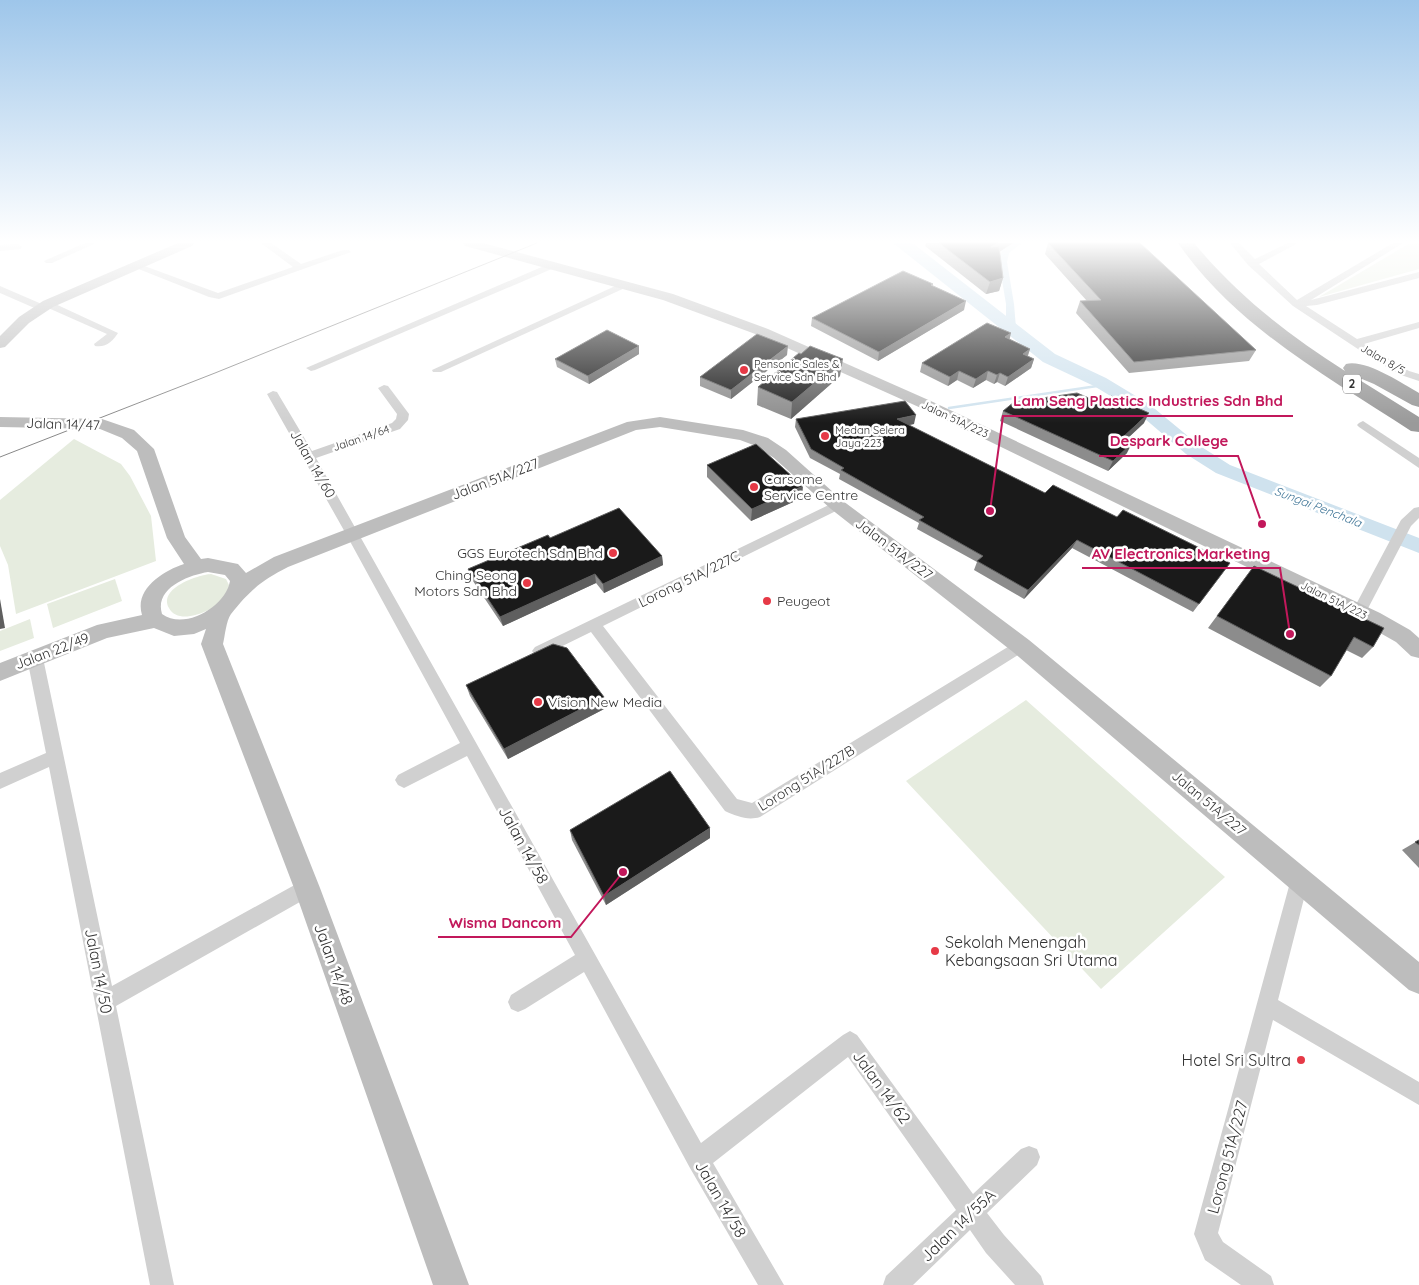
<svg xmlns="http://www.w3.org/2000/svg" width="1419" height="1285" font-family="Quicksand,sans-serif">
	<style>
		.green { fill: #e6ecdf }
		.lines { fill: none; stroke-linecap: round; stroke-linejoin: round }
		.stream { stroke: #cfe2ee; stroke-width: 2.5 }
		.canal { fill: #cfe2ee; fill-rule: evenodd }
		.river { fill: #cfe2ee; fill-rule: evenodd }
		.street { fill: #d0d0d0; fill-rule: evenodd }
		.secondary { fill: #bdbdbd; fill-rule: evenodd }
		.highway { fill: #9a9a9a; fill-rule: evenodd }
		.tram { stroke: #888; stroke-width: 1 }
		.wall { fill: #8c8c8c }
		.shaded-wall { fill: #5f5f5f }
		.building { fill: #1a1a1a; stroke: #5f5f5f }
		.poi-dot { fill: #e63946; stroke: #fff; stroke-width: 2 }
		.labels { text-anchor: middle; stroke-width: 5; stroke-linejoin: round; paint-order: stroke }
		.far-street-label { font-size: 11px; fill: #333; stroke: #fff }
		.far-poi-label { font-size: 11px; fill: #333; stroke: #fff; text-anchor: start }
		.shield { fill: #fff; stroke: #707070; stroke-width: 1 }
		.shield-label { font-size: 12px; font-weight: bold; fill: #333 }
		.far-water-label { font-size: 12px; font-style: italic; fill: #3f7597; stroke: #fff }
		.street-label { font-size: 14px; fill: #333; stroke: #fff }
		.poi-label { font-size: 14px; fill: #333; stroke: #fff; text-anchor: start }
		.near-street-label { font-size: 16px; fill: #333; stroke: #fff }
		.near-poi-label { font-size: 16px; fill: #333; stroke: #fff; text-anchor: start }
		.leader { fill: none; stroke: #c2185b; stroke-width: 2 }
		.callout-dot { fill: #c2185b; stroke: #fff; stroke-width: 2 }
		.callout-label { font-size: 15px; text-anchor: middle; font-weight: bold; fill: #c2185b; stroke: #fff; stroke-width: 5; stroke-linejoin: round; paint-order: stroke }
	</style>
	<rect width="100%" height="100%" fill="#fff"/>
	<g class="green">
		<polygon points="1410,243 1419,243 1419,269 1319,297"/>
		<polygon points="74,439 121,464 130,476 151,516 156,561 16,614 8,565 0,546 0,500"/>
		<path d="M 211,574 L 226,579 L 229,585 C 228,589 227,596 224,599 C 214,610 179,627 169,608 C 158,588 198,575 211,574 Z"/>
		<polygon points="115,579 122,601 53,628 47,604"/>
		<polygon points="30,619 34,638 0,651 0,631"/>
		<polygon points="1026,700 1225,877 1101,989 906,781"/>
	</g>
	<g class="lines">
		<polyline class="stream" points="949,408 1104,385"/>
		<polygon class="canal" points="1013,243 1022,243 1009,253 1007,262 1014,304 1016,328 1011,331 1006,328 1006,304 999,262 1002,250"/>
		<polygon class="river" points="893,243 911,243 915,245 1055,354 1106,378 1149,404 1200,446 1230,465 1419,538 1419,553 1216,473 1186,454 1137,412 1094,386 1043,362"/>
		<g class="street">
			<polygon points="85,243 96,243 52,263 46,263 44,261"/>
			<polygon points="261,243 271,243 301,264 343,250 349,250 351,252 219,299 209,297 131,266 133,264 139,264 218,293 293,267"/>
			<polygon points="1230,243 1239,243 1255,259 1288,243 1298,243 1259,264 1297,300 1393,243 1403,243 1311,300 1419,272 1419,278 1317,305 1306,306 1357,339 1419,322 1419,328 1364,344 1409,371 1419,374 1419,381 1401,375 1376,361 1293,306 1248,265"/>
			<polygon points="18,244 22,247 21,249 0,251 0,245"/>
			<polygon points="551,263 556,266 554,268 315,370 311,371 306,368"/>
			<polygon points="624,282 627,283 627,287 441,372 433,372 432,370"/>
			<path d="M 0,286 L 44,305 L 45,302 L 51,302 L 118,333 C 113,341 106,348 95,346 L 94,344 L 107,334 L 46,307 L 45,310 L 39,310 L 0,293 Z"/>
			<polygon points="384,385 388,386 409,414 408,420 400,429 316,458 701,1143 843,1035 850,1031 857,1035 973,1194 1021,1149 1029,1146 1037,1149 1040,1157 1037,1165 987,1213 1004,1235 1041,1276 1044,1285 1015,1285 986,1253 970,1230 913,1285 883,1285 886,1276 956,1210 848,1057 713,1163 784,1285 758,1285 690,1168 584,972 525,1009 518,1012 511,1009 508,1002 511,995 575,955 467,756 410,785 404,788 398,785 395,780 398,775 460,743 346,534 267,394 273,391 277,392 312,451 392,423 396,419 397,414 378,388"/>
			<polygon points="1363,421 1419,458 1419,468 1359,427 1357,425 1359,423"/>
			<path d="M 837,501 L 843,505 L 842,508 L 603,626 L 737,799 L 752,803 L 1016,642 L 1021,640 L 1026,642 L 1029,646 L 1026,650 L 760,817 C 748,821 736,816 725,811 L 591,632 L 540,657 L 535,655 L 532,651 L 535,647 Z"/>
			<polygon points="1419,507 1419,518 1411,526 1364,616 1359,617 1354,616 1352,612 1401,520 1414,508"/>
			<polygon points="35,652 40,654 43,658 112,986 300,882 307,879 314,882 316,888 314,894 116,1006 174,1285 150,1285 49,767 0,789 0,773 46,753 27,658 30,654"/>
			<polygon points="1300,870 1307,873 1309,879 1278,1000 1419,1082 1419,1105 1273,1020 1218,1233 1223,1242 1271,1276 1274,1285 1241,1285 1205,1260 1194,1234 1291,879 1293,873"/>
		</g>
		<g class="secondary">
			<polygon points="178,243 194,243 192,246 53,307 29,323 5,347 0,348 0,336 19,317 43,301"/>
			<polygon points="463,243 483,243 673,294 768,329 933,402 1380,613 1410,630 1419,638 1419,658 1411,656 1396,642 1366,625 921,408 758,335 663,300 465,246"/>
			<path d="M 0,417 L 102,419 L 134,430 L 154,449 L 185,537 L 201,559 L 208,558 L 238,564 L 246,573 L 274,557 L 627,422 L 660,417 L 743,430 L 768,438 L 786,450 L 843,501 L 1029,640 L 1419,962 L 1419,994 L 1409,990 L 1013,652 L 831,509 L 774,458 L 756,446 L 740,440 L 660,427 L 636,430 L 288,567 C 262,580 249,591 231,614 C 226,621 225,636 223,644 L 320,888 L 469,1285 L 433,1285 L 294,888 L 201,644 L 206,629 L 194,634 L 174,636 L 154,628 L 107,638 L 0,681 L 0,663 L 97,625 L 142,615 C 134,589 163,571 184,564 L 167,538 L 137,451 L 122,438 L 100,429 L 0,427 ZM 208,572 L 225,575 L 230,581 C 226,606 185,631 162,614 C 154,588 189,575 208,572 Z"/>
		</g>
		<path class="highway" d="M 1178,243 L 1194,243 C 1237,295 1288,335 1345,371 L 1343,368 L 1346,364 C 1366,359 1401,383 1419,393 L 1419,407 L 1412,405 L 1374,384 L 1350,374 L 1419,417 L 1419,432 L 1411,431 C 1328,377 1236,327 1178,243 Z"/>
		<polyline class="tram" points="0,457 215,373 537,243"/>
	</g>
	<g class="wall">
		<polygon points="926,243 1013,243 999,252 1003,278 999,291 986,294 925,246"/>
		<polygon points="1048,243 1256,350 1249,361 1129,373 1076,313 1080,301 1087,301 1045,254"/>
		<polygon points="933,284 932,286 964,310 878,361 811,326 812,318"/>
		<polygon points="1009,339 1030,349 1028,356 1034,359 1031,368 1005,386 997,382 994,384 986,380 973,388 957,380 948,386 920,372 922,363"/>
		<polygon points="639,346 639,354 589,384 557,367 555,359"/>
		<polygon points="787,355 731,399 700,386 700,377"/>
		<polygon points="840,376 791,419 757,405 758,387"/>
		<polygon points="1003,411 1144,423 1126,440 1127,453 1108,471 1000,421"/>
		<polygon points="796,419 914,424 908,425 1045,493 1117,517 1230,563 1193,612 1072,548 1024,599 974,570 977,562 917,529 919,523 839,479 840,474 810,458 795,427"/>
		<polygon points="707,465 802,498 751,521 707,477"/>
		<polygon points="550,538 662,556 663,565 604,593 596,583 503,626 471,578 468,569"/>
		<polygon points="1254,566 1373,647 1362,658 1346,650 1331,676 1320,687 1208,628"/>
		<polygon points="466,685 604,697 606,708 508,759 470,696"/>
		<polygon points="570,830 710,838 606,905 572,840"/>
		<polygon points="1419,840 1419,868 1402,850"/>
	</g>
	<g class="shaded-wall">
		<polygon points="998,243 1013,243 988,259 991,247"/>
		<polygon points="1003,278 999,291 986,294 990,282"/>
		<polygon points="966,301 964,310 878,361 879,352"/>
		<polygon points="1011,333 1009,342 1005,337"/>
		<polygon points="639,346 639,354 589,384 588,376"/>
		<polygon points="788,346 787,355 731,399 731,390"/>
		<polygon points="1030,349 1027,357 1023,354"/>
		<polygon points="843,359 840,376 791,419 792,402"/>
		<polygon points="1034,359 1031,368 1005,386 1008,377"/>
		<polygon points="959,371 957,380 948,386 950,377"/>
		<polygon points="988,371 986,380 973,388 976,379"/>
		<polygon points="1000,373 997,382 994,384 997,375"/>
		<polygon points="1149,413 1144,423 1117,448 1122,438"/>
		<polygon points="916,415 914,424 895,428 897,419"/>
		<polygon points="1132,443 1127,453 1108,471 1113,461"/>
		<polygon points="803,486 802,498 751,521 752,509"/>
		<polygon points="1077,540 1072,548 1024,599 1028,590"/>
		<polygon points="662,556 663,565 604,593 603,584"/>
		<polygon points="595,574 596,583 503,626 500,617"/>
		<polygon points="0,599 5,628 0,629"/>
		<polygon points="604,697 606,708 508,759 504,749"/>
		<polygon points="710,828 710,838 606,905 604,896"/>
	</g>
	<g class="building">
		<polygon points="939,243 998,243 991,247 999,246 1003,278 990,282"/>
		<polygon points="1048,243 1140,243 1256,350 1134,362 1080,301 1101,300"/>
		<polygon points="903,271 933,284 931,285 966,301 879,352 812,318"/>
		<polygon points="987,323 1011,333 1005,337 1030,349 1023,354 1034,359 1008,377 1000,373 997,375 988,371 976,379 959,371 950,377 922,363"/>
		<polygon points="607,330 639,346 588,376 555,359"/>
		<polygon points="757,334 788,346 731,390 700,377"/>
		<polygon points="810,346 843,359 792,402 758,387 799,353 801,354"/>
		<polygon points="1077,393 1103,404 1111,396 1149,413 1122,438 1132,443 1113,461 1003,411 1014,402"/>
		<polygon points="905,401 916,415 897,419 1045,493 1053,485 1117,517 1123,510 1230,563 1199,604 1077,540 1028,590 977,561 983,556 919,520 924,517 841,470 844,468 811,449 796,419"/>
		<polygon points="756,444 803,486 752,509 707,465"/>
		<polygon points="619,508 662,556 603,584 595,574 500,617 468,569 548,535 550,538"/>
		<polygon points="1254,566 1384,628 1373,647 1354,637 1331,676 1217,616"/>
		<polygon points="553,644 567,648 604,697 504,749 466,685"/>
		<polygon points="670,771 710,828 604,896 570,830"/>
		<polygon points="1419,840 1419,845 1415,842"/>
	</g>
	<linearGradient id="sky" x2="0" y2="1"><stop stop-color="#9ec6ea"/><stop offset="0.57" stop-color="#fff"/><stop offset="1" stop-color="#fff" stop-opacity="0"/></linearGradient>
	<rect width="1419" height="423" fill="url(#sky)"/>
	<g class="poi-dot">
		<circle cx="744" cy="370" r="5"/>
		<circle cx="825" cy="436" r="5"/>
		<circle cx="754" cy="487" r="5"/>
		<circle cx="613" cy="553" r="5"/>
		<circle cx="527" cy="583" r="5"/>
		<circle cx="767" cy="601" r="5"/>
		<circle cx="538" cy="702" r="5"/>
		<circle cx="935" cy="951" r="5"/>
		<circle cx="1301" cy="1060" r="5"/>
	</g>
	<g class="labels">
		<g class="far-street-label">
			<text transform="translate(1383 359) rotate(30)" y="4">Jalan 8/5</text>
			<text transform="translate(955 419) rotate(25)" y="4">Jalan 51A/223</text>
			<text transform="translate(361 438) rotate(-19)" y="4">Jalan 14/64</text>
			<text transform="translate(1334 600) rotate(26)" y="4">Jalan 51A/223</text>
		</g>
		<g class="far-poi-label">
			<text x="754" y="368">Pensonic Sales &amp;<tspan x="754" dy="13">Service Sdn Bhd</tspan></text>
			<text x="835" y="434">Medan Selera<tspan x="835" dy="13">Jaya 223</tspan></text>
		</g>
		<rect class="shield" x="1343" y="374.5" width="18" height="19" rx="4"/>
		<g class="shield-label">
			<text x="1352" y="388">2</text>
		</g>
		<g class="far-water-label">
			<text transform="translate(1318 507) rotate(21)" y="4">Sungai Penchala</text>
		</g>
		<g class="street-label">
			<text transform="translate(63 424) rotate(2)" y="5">Jalan 14/47</text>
			<text transform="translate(313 464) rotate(60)" y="5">Jalan 14/60</text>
			<text transform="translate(495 479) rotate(-21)" y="5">Jalan 51A/227</text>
			<text transform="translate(894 549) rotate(37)" y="5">Jalan 51A/227</text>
			<text transform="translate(689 579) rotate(-26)" y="5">Lorong 51A/227C</text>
			<text transform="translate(52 651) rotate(-21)" y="5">Jalan 22/49</text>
			<text transform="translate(806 778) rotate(-32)" y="5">Lorong 51A/227B</text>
			<text transform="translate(1209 803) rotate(40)" y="5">Jalan 51A/227</text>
		</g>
		<g class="poi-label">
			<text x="764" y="484">Carsome<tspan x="764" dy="16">Service Centre</tspan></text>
			<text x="603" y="558" text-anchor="end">GGS Eurotech Sdn Bhd</text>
			<text x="517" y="580" text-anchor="end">Ching Seong<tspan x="517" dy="16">Motors Sdn Bhd</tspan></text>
			<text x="777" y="606">Peugeot</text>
			<text x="548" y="707">Vision New Media</text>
		</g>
		<g class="near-street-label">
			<text transform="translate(524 845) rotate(61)" y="6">Jalan 14/58</text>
			<text transform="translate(334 964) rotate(70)" y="6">Jalan 14/48</text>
			<text transform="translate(99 971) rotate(79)" y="6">Jalan 14/50</text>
			<text transform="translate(882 1087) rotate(54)" y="6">Jalan 14/62</text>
			<text transform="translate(1227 1157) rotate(-75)" y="6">Lorong 51A/227</text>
			<text transform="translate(721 1199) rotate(60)" y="6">Jalan 14/58</text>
			<text transform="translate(958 1225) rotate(-44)" y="6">Jalan 14/55A</text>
		</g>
		<g class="near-poi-label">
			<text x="945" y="948">Sekolah Menengah<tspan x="945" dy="18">Kebangsaan Sri Utama</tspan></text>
			<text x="1291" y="1066" text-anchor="end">Hotel Sri Sultra</text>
		</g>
	</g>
	<path class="leader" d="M990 511L1003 416H1293M1262 524L1238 456H1099M1290 634L1280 568H1082M623 872L571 937H438"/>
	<g class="callout-dot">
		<circle cx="990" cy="511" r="5"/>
		<circle cx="1262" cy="524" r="5"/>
		<circle cx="1290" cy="634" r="5"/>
		<circle cx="623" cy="872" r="5"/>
	</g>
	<g class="callout-label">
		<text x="1148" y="406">Lam Seng Plastics Industries Sdn Bhd</text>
		<text x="1169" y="446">Despark College</text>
		<text x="1181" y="559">AV Electronics Marketing</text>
		<text x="505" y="928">Wisma Dancom</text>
	</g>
</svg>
